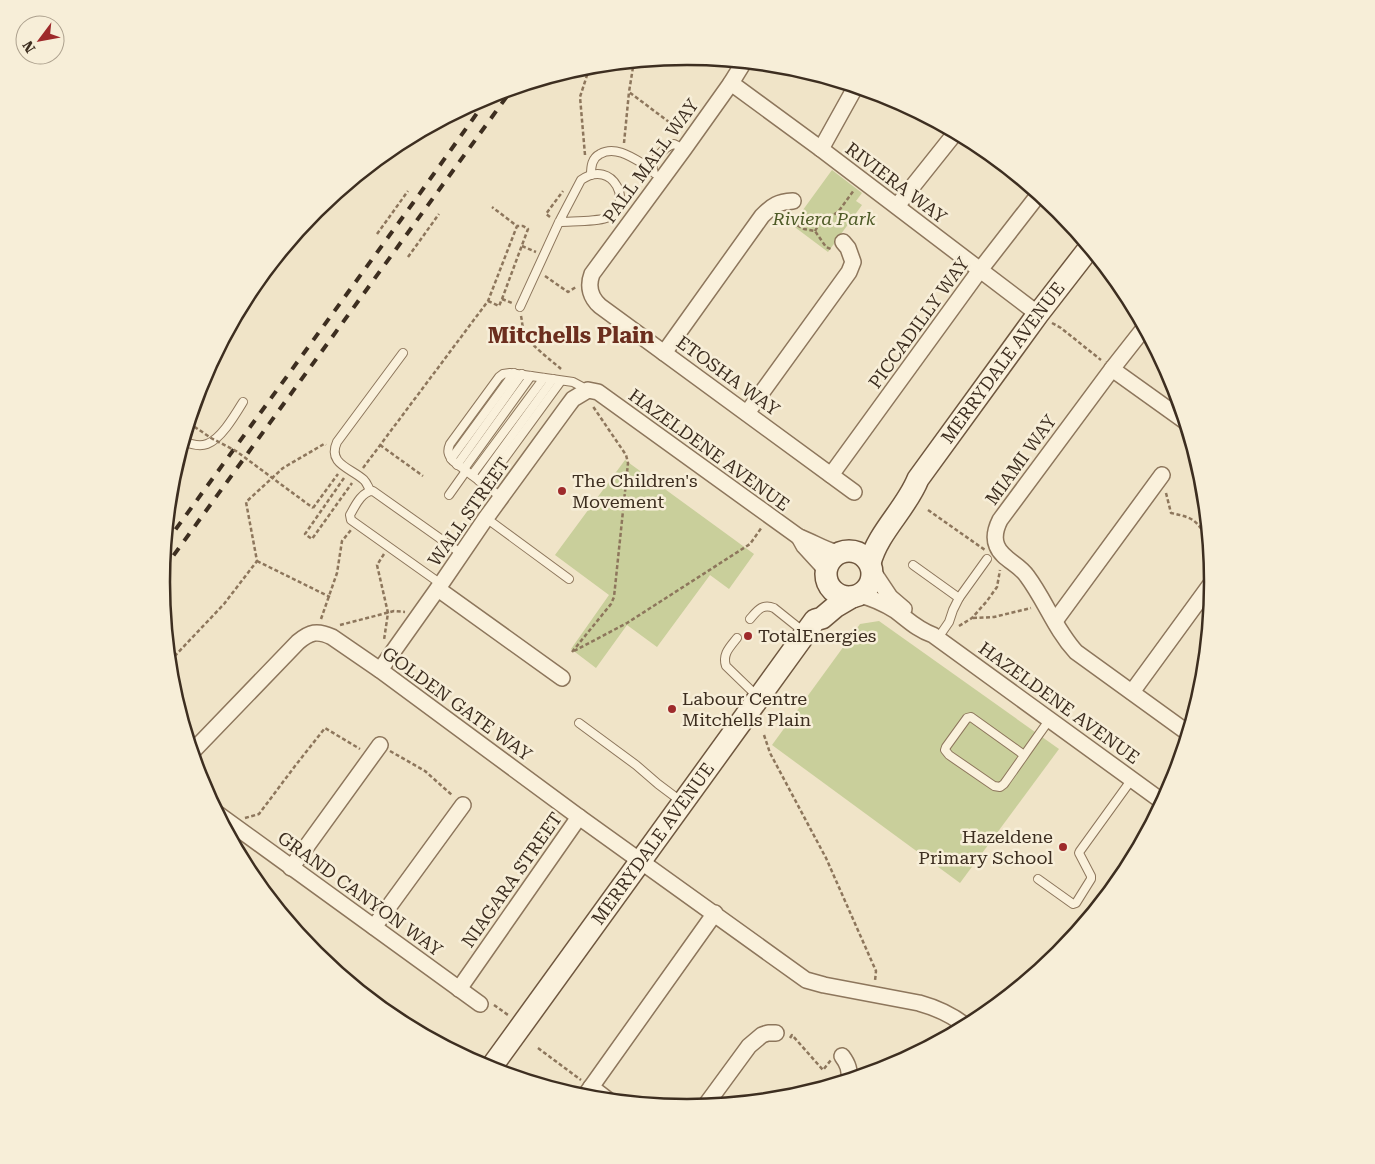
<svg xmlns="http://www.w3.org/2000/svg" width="1375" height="1164" font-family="'Roboto Serif',serif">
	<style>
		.green { fill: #c9cf9b }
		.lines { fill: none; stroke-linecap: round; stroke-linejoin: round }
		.lane-casing { stroke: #8d765c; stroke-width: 10 }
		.street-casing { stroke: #8d765c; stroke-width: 18 }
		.secondary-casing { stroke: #6f573f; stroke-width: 24 }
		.path { stroke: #8d765c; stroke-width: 2.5; stroke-dasharray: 4 2.5; stroke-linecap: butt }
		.lane { stroke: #faf1dc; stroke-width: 8 }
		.street { stroke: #faf1dc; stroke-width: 15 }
		.secondary { stroke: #faf1dc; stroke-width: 21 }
		.rail { stroke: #3d2e20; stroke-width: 4; stroke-dasharray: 9 9; stroke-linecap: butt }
		.path-bridge { stroke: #8d765c; stroke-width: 2.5; stroke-dasharray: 4 2.5; stroke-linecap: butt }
		.poi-dot { fill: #9e2a2b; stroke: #f7eed8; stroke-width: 2 }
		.labels { text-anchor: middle; stroke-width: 5; stroke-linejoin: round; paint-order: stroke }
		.street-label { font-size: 18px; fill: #3d2e20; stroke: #f7eed8 }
		.park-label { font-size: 18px; font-style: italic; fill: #4d5a26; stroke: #f7eed8 }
		.poi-label { font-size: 18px; fill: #3d2e20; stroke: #f7eed8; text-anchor: start }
		.district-label { font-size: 22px; font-weight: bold; fill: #6b2e1e; stroke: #f7eed8 }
		.rim { fill: none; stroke: #3d2e20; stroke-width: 2.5 }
	</style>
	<rect width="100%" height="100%" fill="#f0e4c8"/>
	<g class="green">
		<polygon points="832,170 862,193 856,201 862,205 828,252 792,225"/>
		<polygon points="625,460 754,554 729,589 710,575 657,647 627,625 596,668 571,649 609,595 555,555"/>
		<polygon points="879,621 1059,749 960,883 772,745 860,624"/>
	</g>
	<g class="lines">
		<g class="lane-casing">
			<g id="lane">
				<path d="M 654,173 C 648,163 664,147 674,144 L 684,149"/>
				<path d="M 591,175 C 591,166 592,158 600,154 C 617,144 637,161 652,169"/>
				<path d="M 520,307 L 559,222 L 581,180 C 613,157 636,206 606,218 C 595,222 571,221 559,222"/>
				<path d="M 183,441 C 190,444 199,447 207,444 C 221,439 235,415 243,402"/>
				<polyline points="451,459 514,373"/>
				<polyline points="457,465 522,374"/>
				<polyline points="464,469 531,376"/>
				<polyline points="472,475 544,378"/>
				<polyline points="479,481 553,379"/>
				<polyline points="485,485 561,381"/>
				<path d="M 370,490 C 368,487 367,483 364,480 C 351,468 327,464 337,442 L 403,353"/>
				<polyline points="449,495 466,471"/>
				<path d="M 501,497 L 453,461 C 448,455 447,451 450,444 L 499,377 L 503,374 L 510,373 L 573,382 L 588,390"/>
				<polyline points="486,518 569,579"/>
				<polyline points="913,565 959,598"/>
				<path d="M 441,584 L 351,520 L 350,515 C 355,506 362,491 373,491 L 462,554"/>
				<path d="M 750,619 C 757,611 762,603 774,608 L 804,632"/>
				<path d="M 737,638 C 730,647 722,654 726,666 L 757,696"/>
				<polyline points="938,638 949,622 953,610 959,598 987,559"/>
				<polyline points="579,723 636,765 658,784 682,802"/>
				<path d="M 1024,755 L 971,717 L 967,718 L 946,747 L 945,750 L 949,755 L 994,786 L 1000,787 L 1004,784 C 1019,763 1034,741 1050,719"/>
				<polyline points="1038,879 1073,904 1076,903 1091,879 1091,876 1079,853 1080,851 1132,779"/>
			</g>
		</g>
		<g class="street-casing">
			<g id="street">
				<path d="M 744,62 L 731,83 L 684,149 L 592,274 C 587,287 591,298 600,306 L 854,492"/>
				<polyline points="731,83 821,149 1038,314"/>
				<polyline points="821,149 856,86"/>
				<polyline points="897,206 956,132"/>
				<path d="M 1145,327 L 1112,369 L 1000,520 C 996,528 993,537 997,546 C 1002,559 1019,564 1027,576 C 1045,600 1055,629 1076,652 L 1188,733"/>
				<path d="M 664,353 L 762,216 C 773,205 778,202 793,201"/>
				<polyline points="1112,369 1186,422"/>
				<polyline points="747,413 849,272 853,262 848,248 843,242"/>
				<polyline points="831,475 980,270 1039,194"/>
				<polyline points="799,537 804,546 826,570"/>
				<polyline points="872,570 890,597 904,609"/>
				<polyline points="438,589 562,678"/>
				<path d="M 859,595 C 872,598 885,604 896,611 C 908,620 918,630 933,635 L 1163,802"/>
				<polyline points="1055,621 1162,475"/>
				<path d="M 380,670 L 441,584 L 486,518 L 567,407 L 573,399 L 588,390 L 598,392 L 799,537 C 813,542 824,550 838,553"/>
				<polyline points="1132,692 1213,581"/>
				<path d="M 192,752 L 298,642 C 310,632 317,630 332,637 L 380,670 L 579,817 L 806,980 L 824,985 L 919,1003 C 937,1008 952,1015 966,1026"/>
				<polyline points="218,814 480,1004"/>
				<polyline points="291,868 380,745"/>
				<polyline points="374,927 463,805"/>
				<polyline points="459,989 579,817"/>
				<path d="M 842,1056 C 848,1064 850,1070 849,1080"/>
				<polyline points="591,1087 608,1100"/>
				<polyline points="584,1097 715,913"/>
				<polyline points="705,1106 749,1046 762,1035 768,1033 776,1033"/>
			</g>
		</g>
		<g class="secondary-casing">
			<g id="secondary">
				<circle cx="849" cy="574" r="23"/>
				<path id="s1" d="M 870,563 C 878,532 906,509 918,479 L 1038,314 L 1090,247"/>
				<path id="s2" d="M 490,1069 L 815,620 L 822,618 L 835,607 L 852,597"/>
			</g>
		</g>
		<g class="path">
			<polyline points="634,61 629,92 681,131"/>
			<polyline points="624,143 629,92"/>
			<polyline points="585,155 580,97 590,66"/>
			<polyline points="793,215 793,223 804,229 815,231 826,247 831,249"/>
			<polyline points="550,217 546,214 563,191"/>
			<polyline points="815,231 819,224 838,212 854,190"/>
			<polyline points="377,234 408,191"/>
			<polyline points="522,246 536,252"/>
			<polyline points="408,257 439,214"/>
			<polyline points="545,276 568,292 576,287"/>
			<polyline points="502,299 512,303"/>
			<polyline points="488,301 499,306 502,299 528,229 523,226 517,226"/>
			<path d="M 521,316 C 522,320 522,324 523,328 C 526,343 550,359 561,369"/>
			<polyline points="1052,323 1061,328 1101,360"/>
			<polyline points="380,445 423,476"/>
			<polyline points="363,468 488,301 517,226 492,207"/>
			<polyline points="344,478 305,534 312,539 352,483"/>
			<path d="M 1166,493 L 1171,513 C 1195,518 1196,520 1209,541"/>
			<polyline points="313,508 338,474"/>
			<polyline points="928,510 985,550"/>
			<polyline points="384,554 377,565 388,613 384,640"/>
			<polyline points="257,561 330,597"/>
			<polyline points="973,618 994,617 1031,608"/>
			<polyline points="321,619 337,573 342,541 351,530"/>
			<polyline points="340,625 394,611 405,612"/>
			<polyline points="959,626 972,618 987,601 997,587 1000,570"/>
			<polyline points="574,651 627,623 750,544 762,527"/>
			<polyline points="572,652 611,604 614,597 628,463 626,455 592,405"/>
			<polyline points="170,661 224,604 257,561 246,502 283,468 324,444 326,445"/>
			<polyline points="764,735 770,753 826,858 876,971 875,981"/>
			<polyline points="390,751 425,771 453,796"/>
			<polyline points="245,818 259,814 295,766 325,728 360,749"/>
			<polyline points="494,1005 508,1015"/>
			<polyline points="790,1038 792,1035 823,1070 831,1060"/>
			<polyline points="538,1048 581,1080"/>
		</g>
		<use href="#lane" class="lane"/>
		<use href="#street" class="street"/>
		<use href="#secondary" class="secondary"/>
		<g class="rail">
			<polyline points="165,544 413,203 490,95"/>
			<polyline points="163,570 513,88"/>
		</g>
		<polyline class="path-bridge" points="189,423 211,438 236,451 313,508"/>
	</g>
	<g class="poi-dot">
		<circle cx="562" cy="491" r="5"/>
		<circle cx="748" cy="636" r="5"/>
		<circle cx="672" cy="709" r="5"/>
		<circle cx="1063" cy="847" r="5"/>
	</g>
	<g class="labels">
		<g class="street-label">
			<text transform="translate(651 161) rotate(-54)" y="6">PALL MALL WAY</text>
			<text transform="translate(896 183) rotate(37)" y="6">RIVIERA WAY</text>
			<text transform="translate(919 323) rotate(-54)" y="6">PICCADILLY WAY</text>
			<text dy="6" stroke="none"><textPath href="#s1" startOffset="241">MERRYDALE AVENUE</textPath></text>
			<text transform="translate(728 376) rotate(36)" y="6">ETOSHA WAY</text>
			<text transform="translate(709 450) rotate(36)" y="6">HAZELDENE AVENUE</text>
			<text transform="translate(1021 460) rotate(-54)" y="6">MIAMI WAY</text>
			<text transform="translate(469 512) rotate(-55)" y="6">WALL STREET</text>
			<text transform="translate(1059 703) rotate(36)" y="6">HAZELDENE AVENUE</text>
			<text transform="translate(457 704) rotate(36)" y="6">GOLDEN GATE WAY</text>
			<text dy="6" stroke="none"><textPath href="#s2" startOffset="278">MERRYDALE AVENUE</textPath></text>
			<text transform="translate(512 880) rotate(-55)" y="6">NIAGARA STREET</text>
			<text transform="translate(360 894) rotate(36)" y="6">GRAND CANYON WAY</text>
		</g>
		<g class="park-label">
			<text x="824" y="225">Riviera Park</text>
		</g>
		<g class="poi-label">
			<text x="572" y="487">The Children's<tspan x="572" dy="21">Movement</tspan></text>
			<text x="758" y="642">TotalEnergies</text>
			<text x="682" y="705">Labour Centre<tspan x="682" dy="21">Mitchells Plain</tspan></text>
			<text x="1053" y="843" text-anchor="end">Hazeldene<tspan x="1053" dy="21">Primary School</tspan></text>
		</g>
		<g class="district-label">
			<text x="571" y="343">Mitchells Plain</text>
		</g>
	</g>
	<path d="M0 0H1375V1164H0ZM170 582a517 517 0 1 1 1034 0a517 517 0 1 1-1034 0Z" fill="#f7eed8" fill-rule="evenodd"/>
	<path class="rim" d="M170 582a517 517 0 1 1 1034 0a517 517 0 1 1-1034 0Z"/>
	<g transform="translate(40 40) rotate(238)"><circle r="24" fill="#f7eed8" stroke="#ada18e"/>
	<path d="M0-4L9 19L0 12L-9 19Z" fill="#9e2a2b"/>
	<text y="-8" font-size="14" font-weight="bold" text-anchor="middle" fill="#3d2e20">N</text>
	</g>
</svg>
